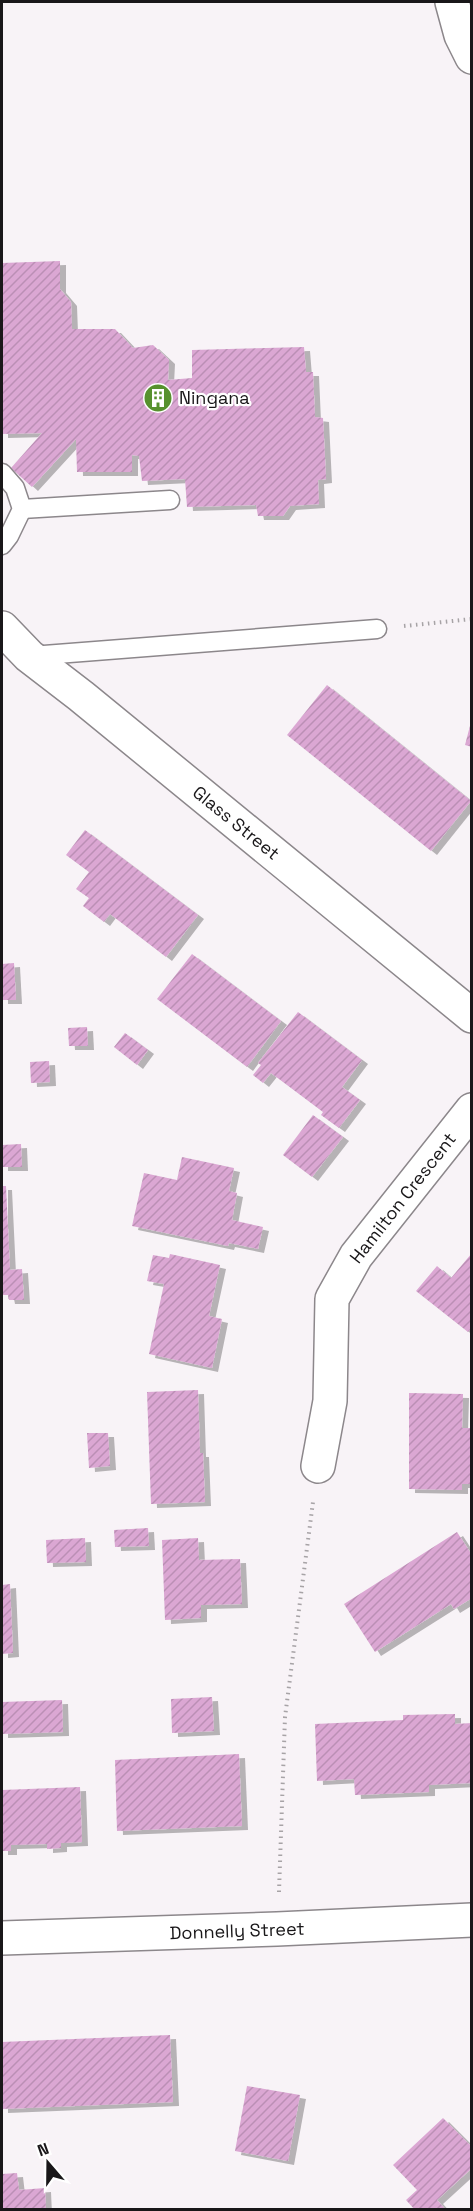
<svg xmlns="http://www.w3.org/2000/svg" width="473" height="2211" font-family="'Space Grotesk',sans-serif">
	<style>
		.building { fill: url(#building-hatch); filter: url(#shadow) }
		.lines { fill: none; stroke-linecap: round; stroke-linejoin: round }
		.service-casing { stroke: #8c878b; stroke-width: 21 }
		.minor-casing { stroke: #8c878b; stroke-width: 36 }
		.tertiary-casing { stroke: #8c878b; stroke-width: 36 }
		.path { stroke: #a7a3a6; stroke-width: 4; stroke-dasharray: 1.5 4.5; stroke-linecap: butt }
		.service { stroke: #fff; stroke-width: 18 }
		.minor { stroke: #fff; stroke-width: 33 }
		.tertiary { stroke: #fff; stroke-width: 33 }
		.labels { text-anchor: middle; stroke-width: 4.5; stroke-linejoin: round; paint-order: stroke }
		.poi-label { font-size: 18px; fill: #191719; stroke: #fff; text-anchor: start }
		.street-label { font-size: 18px; fill: #191719; stroke: #fff }
	</style>
	<defs>
		<pattern id="building-hatch" width="6" height="6" patternUnits="userSpaceOnUse" patternTransform="scale(1.5)"><rect width="6" height="6" fill="#dba7d3"/><path d="M-1 1l2-2M0 6l6-6M5 7l2-2" fill="none" stroke="#bb8fb5"/></pattern>
		<filter id="shadow"><feDropShadow dx="6" dy="4" stdDeviation="0" flood-color="#0004"/></filter>
	</defs>
	<rect width="100%" height="100%" fill="#f8f3f7"/>
	<g class="building">
		<polygon points="60,261 60,289 71,302 72,329 115,329 133,348 153,345 169,360 168,380 192,378 192,350 304,347 306,372 313,372 315,417 323,418 326,479 318,480 319,504 290,506 283,516 258,516 256,505 187,507 185,479 142,481 139,456 132,455 132,472 77,472 76,439 32,487 11,468 42,433 2,434 2,263"/>
		<polygon points="327,685 471,801 431,851 287,735"/>
		<polygon points="471,722 472,722 472,747 465,745"/>
		<polygon points="85,830 198,915 166,957 110,914 104,922 83,906 89,898 76,889 89,872 66,855"/>
		<polygon points="192,954 281,1021 247,1067 157,999"/>
		<polygon points="14,963 16,1000 2,1000 2,964"/>
		<polygon points="298,1012 362,1060 342,1087 360,1100 339,1128 321,1115 323,1112 271,1073 263,1083 253,1075 261,1065 258,1063"/>
		<polygon points="87,1027 88,1046 69,1046 68,1028"/>
		<polygon points="125,1033 148,1050 137,1065 114,1047"/>
		<polygon points="49,1061 50,1082 31,1083 30,1062"/>
		<polygon points="313,1115 343,1137 312,1177 283,1155"/>
		<polygon points="21,1144 22,1167 2,1167 2,1145"/>
		<polygon points="182,1157 234,1168 229,1191 237,1193 232,1220 263,1227 258,1249 229,1243 228,1246 132,1226 144,1173 177,1180"/>
		<polygon points="2,1186 6,1186 10,1270 22,1269 24,1300 9,1300 8,1295 2,1295"/>
		<polygon points="472,1253 472,1328 468,1332 416,1291 437,1266 451,1278"/>
		<polygon points="170,1254 220,1265 209,1316 222,1319 212,1368 149,1354 164,1284 147,1281 153,1255 169,1258"/>
		<polygon points="198,1390 200,1453 203,1453 205,1502 151,1504 147,1392"/>
		<polygon points="409,1393 463,1394 462,1428 472,1428 472,1484 462,1484 462,1490 409,1489"/>
		<polygon points="87,1433 108,1433 110,1466 89,1468"/>
		<polygon points="148,1528 149,1546 115,1547 114,1530"/>
		<polygon points="457,1532 472,1555 472,1598 454,1609 451,1604 375,1652 344,1604"/>
		<polygon points="85,1538 86,1562 47,1563 46,1540"/>
		<polygon points="198,1538 199,1560 240,1559 242,1604 201,1605 201,1618 165,1620 162,1540"/>
		<polygon points="10,1584 13,1653 2,1654 2,1585"/>
		<polygon points="212,1697 214,1731 172,1733 171,1699"/>
		<polygon points="62,1700 63,1732 2,1734 2,1702"/>
		<polygon points="455,1714 455,1724 472,1723 472,1783 429,1785 429,1792 355,1795 354,1779 317,1781 315,1724 403,1720 403,1715"/>
		<polygon points="239,1754 242,1826 117,1831 115,1760"/>
		<polygon points="80,1787 82,1842 61,1843 61,1848 47,1849 47,1844 11,1845 11,1851 2,1851 2,1790"/>
		<polygon points="170,2035 173,2102 2,2109 2,2042"/>
		<polygon points="247,2086 300,2095 288,2161 235,2151"/>
		<polygon points="443,2118 472,2147 472,2168 437,2200 446,2210 415,2210 406,2200 417,2190 393,2165"/>
		<polygon points="17,2173 19,2190 45,2188 46,2210 2,2210 2,2174"/>
	</g>
	<g class="lines">
		<g class="service-casing">
			<g id="service">
				<polyline points="2,473 15,488 22,509 9,536 2,545"/>
				<polyline points="22,509 170,500"/>
				<polyline points="31,656 377,629"/>
			</g>
		</g>
		<g class="minor-casing">
			<g id="minor">
				<polyline points="2,628 29,656 81,696 472,1016"/>
				<polyline points="318,1466 330,1401 332,1299 356,1256 472,1110"/>
			</g>
		</g>
		<g class="tertiary-casing">
			<g id="tertiary">
				<polyline points="452,2 461,35 472,57"/>
				<polyline points="2,1938 277,1929 472,1920"/>
			</g>
		</g>
		<g class="path">
			<polyline points="404,626 472,619"/>
			<polyline points="279,1892 285,1717 313,1502"/>
		</g>
		<use href="#service" class="service"/>
		<use href="#minor" class="minor"/>
		<use href="#tertiary" class="tertiary"/>
	</g>
	<defs>
		<g id="building-disc" transform="scale(1.5)"><circle r="9.5" fill="#57912e" stroke="#fff"/><path d="M-4-6H4V6H1V3H-1V6H-4ZM-2.5-4.3h1.7v1.8h-1.7ZM.8-4.3h1.7v1.8H.8ZM-2.5-1h1.7V.8h-1.7ZM.8-1h1.7V.8H.8Z" fill="#fff"/></g>
	</defs>
	<g fill-rule="evenodd">
		<use href="#building-disc" x="158" y="398"/>
	</g>
	<g class="labels">
		<g class="poi-label">
			<text x="179" y="404">Ningana</text>
		</g>
		<g class="street-label">
			<text transform="translate(236 823) rotate(39)" y="6">Glass Street</text>
			<text transform="translate(403 1198) rotate(-52)" y="6">Hamilton Crescent</text>
			<text transform="translate(237 1931) rotate(-2)" y="6">Donnelly Street</text>
		</g>
	</g>
	<rect width="473" height="2211" fill="none" stroke="#191719" stroke-width="6"/>
	<g transform="translate(48 2163) rotate(340)" stroke="#ffffff" stroke-width="4.5" paint-order="stroke">
	<path d="M0-4.5L10 22L0 15L-10 22Z" fill="#191719"/>
	<text y="-9" font-size="16" font-weight="bold" text-anchor="middle" fill="#191719">N</text>
	</g>
</svg>
